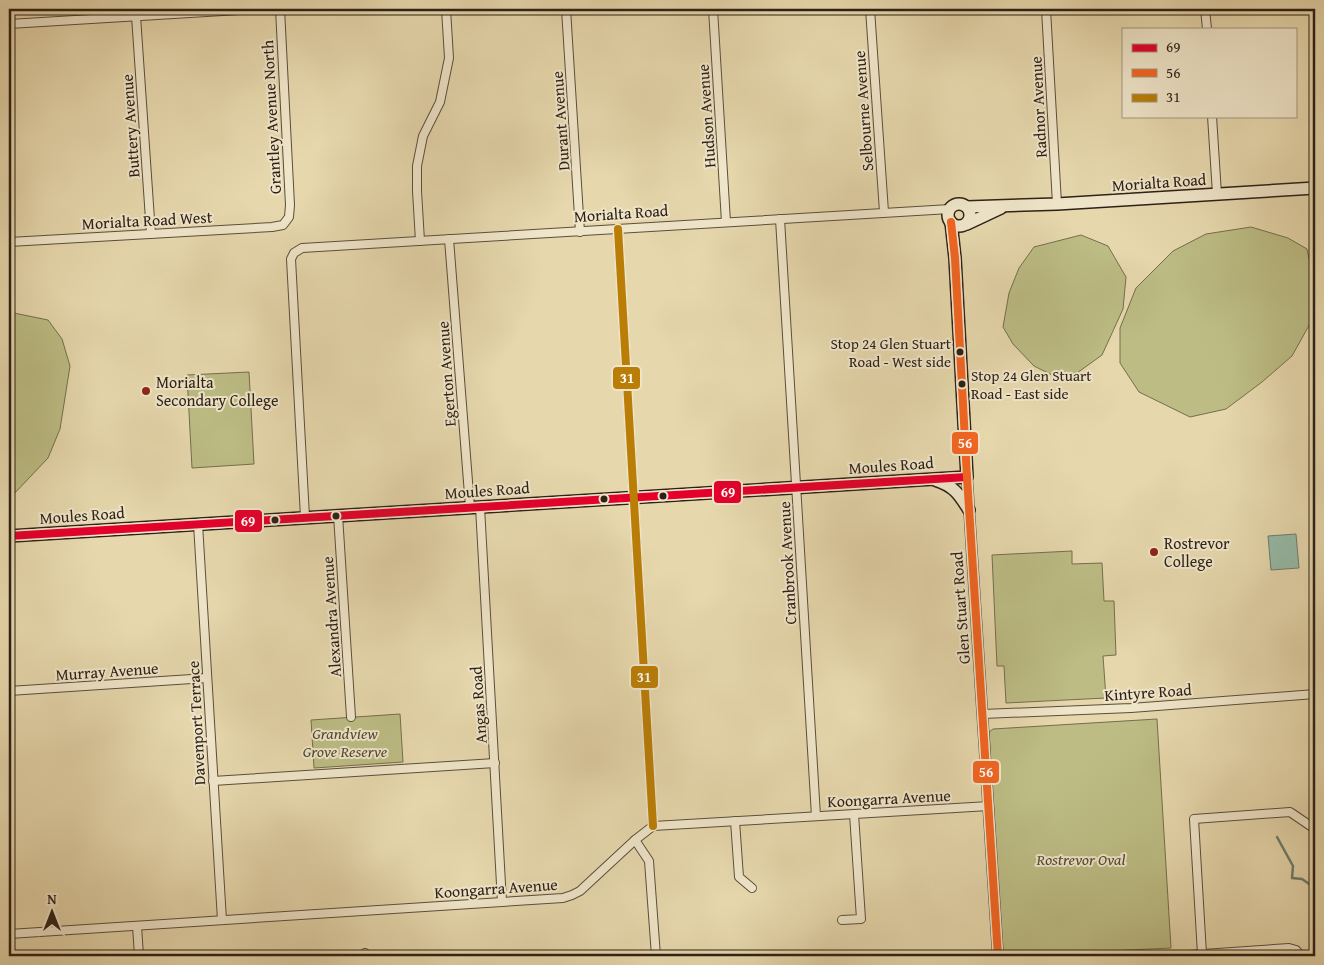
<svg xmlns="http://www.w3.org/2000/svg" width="1324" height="965" font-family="'Gentium Book Plus',serif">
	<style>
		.green { fill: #bcbc84; stroke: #746e4e }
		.water { fill: #96baa8; stroke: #6c7d6e }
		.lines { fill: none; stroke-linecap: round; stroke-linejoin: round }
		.stream { stroke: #6c7d6e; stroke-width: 2.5 }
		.minor-casing { stroke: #5b4e3c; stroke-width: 10 }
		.tertiary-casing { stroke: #5b4e3c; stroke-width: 12 }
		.secondary-casing { stroke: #2d2117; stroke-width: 14 }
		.minor { stroke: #efe5c9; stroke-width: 8 }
		.tertiary { stroke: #efe5c9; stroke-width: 10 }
		.secondary { stroke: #efe5c9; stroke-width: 11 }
		.bus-1-casing { stroke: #efe5c9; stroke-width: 11 }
		.bus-2-casing { stroke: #efe5c9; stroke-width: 11 }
		.bus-3-casing { stroke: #efe5c9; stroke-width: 11 }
		.bus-1 { stroke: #e4002b; stroke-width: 8 }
		.bus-2 { stroke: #f26522; stroke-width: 8 }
		.bus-3 { stroke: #ba7e07; stroke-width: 8 }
		.bus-dot { fill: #2d2117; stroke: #efe5c9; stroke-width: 2 }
		.poi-dot { fill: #8f2418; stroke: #efe5c9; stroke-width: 2 }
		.labels { text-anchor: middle; stroke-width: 4; stroke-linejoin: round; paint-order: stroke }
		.bus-label { font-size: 15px; fill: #2d2117; stroke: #efe5c9; text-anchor: end }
		.street-label { font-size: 16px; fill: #2d2117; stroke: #efe5c9 }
		.poi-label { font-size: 16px; fill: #2d2117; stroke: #efe5c9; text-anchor: start }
		.park-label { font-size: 16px; font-style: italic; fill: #514832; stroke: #efe5c9 }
		.line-badge { stroke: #efe5c9; stroke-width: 2 }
		.badge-label { font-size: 14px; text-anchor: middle; font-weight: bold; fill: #fff }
	</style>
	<rect width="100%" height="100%" fill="#e6d7ac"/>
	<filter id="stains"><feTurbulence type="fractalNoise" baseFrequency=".004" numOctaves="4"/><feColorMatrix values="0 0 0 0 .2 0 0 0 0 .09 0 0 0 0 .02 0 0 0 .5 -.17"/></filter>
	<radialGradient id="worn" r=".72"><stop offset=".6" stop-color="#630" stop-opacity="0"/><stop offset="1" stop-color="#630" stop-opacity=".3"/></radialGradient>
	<g class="green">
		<polygon points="1251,227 1288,238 1307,249 1313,277 1312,320 1292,356 1262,382 1226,409 1190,417 1139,392 1120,363 1120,328 1136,288 1173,251 1206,234"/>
		<polygon points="1081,235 1108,246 1126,277 1123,309 1102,355 1077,373 1052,375 1034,366 1013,344 1003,327 1009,293 1019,268 1034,247"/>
		<polygon points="9,312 48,320 62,339 70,366 60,429 48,458 12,496 9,498"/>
		<polygon points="249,372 254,464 192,468 187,375"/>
		<polygon points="1072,551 1072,564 1102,563 1104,601 1114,601 1116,655 1103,656 1106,698 1006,703 1004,666 997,666 992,555"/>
		<polygon points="400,714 403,762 314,768 311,720"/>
		<polygon points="1157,719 1171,948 1007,956 1002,951 989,732 993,729"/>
	</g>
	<polygon class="water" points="1296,534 1299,568 1271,570 1268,536"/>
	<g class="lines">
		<polyline class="stream" points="1277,837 1293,866 1292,878 1302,879 1315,888"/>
		<g class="minor-casing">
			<g id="minor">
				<polyline points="566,9 580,232"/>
				<polyline points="713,9 726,222"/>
				<polyline points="870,9 884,212"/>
				<polyline points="1046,9 1057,204"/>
				<polyline points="1205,9 1207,29"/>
				<polyline points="136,16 151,234"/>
				<polyline points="9,24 257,9"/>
				<polyline points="1212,116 1217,194"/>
				<polyline points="780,219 816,816"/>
				<polyline points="9,229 10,242"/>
				<polyline points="618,229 653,826"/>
				<polyline points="449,239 470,507"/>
				<polyline points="420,241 417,191 417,166 423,136 440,102 449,58 446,9"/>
				<polyline points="9,242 272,227 283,225 289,217 290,205 280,9"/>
				<polyline points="480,507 502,902"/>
				<polyline points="338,515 351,717"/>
				<polyline points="305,517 291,259 294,253 302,248 950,209"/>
				<polyline points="198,524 222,920"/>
				<polyline points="9,691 207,678"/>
				<polyline points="983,714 1131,708 1315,694"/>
				<polyline points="213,781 495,763"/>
				<polyline points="735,821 739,877 752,888"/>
				<polyline points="635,840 649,861 656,956"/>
				<polyline points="842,920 861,919 854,814"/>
				<polyline points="137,926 139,956"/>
				<polyline points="9,934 563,898 572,895 580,891 635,840 653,826 989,806"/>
				<polyline points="365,953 365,956"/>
				<polyline points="1202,954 1194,819 1290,812 1315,829"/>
				<polyline points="1174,956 1289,948 1296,950 1301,956"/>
			</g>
		</g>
		<g class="tertiary-casing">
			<polyline id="tertiary" points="967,477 998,956"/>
		</g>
		<g class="secondary-casing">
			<g id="secondary">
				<circle cx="959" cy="215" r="11"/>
				<polyline points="967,207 1057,204 1315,188"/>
				<polyline points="967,224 1001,208"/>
				<path d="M 935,480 C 954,486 959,494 969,510"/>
				<polyline points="9,536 967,477 955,258 951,222"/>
			</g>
		</g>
		<use href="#minor" class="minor"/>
		<use href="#tertiary" class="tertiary"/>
		<use href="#secondary" class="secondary"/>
		<g class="bus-1-casing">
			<polyline id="bus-1" points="9,536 967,477"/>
		</g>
		<g class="bus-2-casing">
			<polyline id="bus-2" points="951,222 955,258 967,477 998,956"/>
		</g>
		<g class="bus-3-casing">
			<polyline id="bus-3" points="618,229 653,826"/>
		</g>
		<use href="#bus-1" class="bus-1"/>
		<use href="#bus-2" class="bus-2"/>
		<use href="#bus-3" class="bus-3"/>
	</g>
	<g class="bus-dot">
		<circle cx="960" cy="352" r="4.5"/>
		<circle cx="962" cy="384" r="4.5"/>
		<circle cx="663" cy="496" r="4.5"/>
		<circle cx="604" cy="499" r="4.5"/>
		<circle cx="336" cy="516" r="4.5"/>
		<circle cx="275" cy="520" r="4.5"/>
	</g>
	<g class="poi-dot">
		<circle cx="146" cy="391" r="5"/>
		<circle cx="1154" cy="552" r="5"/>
	</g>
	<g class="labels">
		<g class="bus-label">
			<text x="951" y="349">Stop 24 Glen Stuart<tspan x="951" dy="18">Road - West side</tspan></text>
			<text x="971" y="381" text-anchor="start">Stop 24 Glen Stuart<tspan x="971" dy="18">Road - East side</tspan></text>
		</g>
		<g class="street-label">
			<text transform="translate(1038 107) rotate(-93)" y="6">Radnor Avenue</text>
			<text transform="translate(863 111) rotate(-94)" y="6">Selbourne Avenue</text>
			<text transform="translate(706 116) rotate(-94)" y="6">Hudson Avenue</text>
			<text transform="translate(271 117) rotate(-93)" y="6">Grantley Avenue North</text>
			<text transform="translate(560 121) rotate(-94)" y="6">Durant Avenue</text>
			<text transform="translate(130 126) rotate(-94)" y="6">Buttery Avenue</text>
			<text transform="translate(1159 182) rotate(-4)" y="6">Morialta Road</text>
			<text transform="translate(621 213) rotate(-4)" y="6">Morialta Road</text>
			<text transform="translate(147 220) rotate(-3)" y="6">Morialta Road West</text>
			<text transform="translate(446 374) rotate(-94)" y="6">Egerton Avenue</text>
			<text transform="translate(891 465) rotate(-4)" y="6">Moules Road</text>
			<text transform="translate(487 490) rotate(-4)" y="6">Moules Road</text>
			<text transform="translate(82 515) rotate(-4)" y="6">Moules Road</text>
			<text transform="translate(787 563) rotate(-93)" y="6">Cranbrook Avenue</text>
			<text transform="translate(960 608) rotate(-94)" y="6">Glen Stuart Road</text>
			<text transform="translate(331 617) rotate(-94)" y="6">Alexandra Avenue</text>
			<text transform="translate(107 671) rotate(-4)" y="6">Murray Avenue</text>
			<text transform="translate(1148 692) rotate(-4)" y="6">Kintyre Road</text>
			<text transform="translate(478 705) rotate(-94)" y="6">Angas Road</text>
			<text transform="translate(196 723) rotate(-93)" y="6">Davenport Terrace</text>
			<text transform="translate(889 798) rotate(-3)" y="6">Koongarra Avenue</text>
			<text transform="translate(496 888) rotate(-4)" y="6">Koongarra Avenue</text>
		</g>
		<g class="poi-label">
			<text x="156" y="388">Morialta<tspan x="156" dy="18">Secondary College</tspan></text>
			<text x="1164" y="549">Rostrevor<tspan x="1164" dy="18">College</tspan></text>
		</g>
		<g class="park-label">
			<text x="345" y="739">Grandview<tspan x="345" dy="18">Grove Reserve</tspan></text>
			<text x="1081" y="865">Rostrevor Oval</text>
		</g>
	</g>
	<g class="line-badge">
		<rect x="612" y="366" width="29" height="24" rx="5" fill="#ba7e07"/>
		<rect x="951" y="431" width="28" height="24" rx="5" fill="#f26522"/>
		<rect x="713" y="480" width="29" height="24" rx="5" fill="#e4002b"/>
		<rect x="234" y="509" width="29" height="24" rx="5" fill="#e4002b"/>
		<rect x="630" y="665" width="29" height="24" rx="5" fill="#ba7e07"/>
		<rect x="972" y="760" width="28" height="24" rx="5" fill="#f26522"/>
	</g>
	<g class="badge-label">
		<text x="627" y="383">31</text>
		<text x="965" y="448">56</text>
		<text x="728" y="497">69</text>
		<text x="248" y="526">69</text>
		<text x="644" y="682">31</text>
		<text x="986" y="777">56</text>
	</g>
	<rect width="1324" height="965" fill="none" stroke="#e6d7ac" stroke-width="30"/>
	<rect x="10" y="10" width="1304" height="945" fill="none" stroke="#2d2117" stroke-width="2.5"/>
	<rect x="15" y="15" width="1294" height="935" fill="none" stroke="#2d2117"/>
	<rect x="1122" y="28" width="175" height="90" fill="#efe5c9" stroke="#a19782"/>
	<rect x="1132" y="44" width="25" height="8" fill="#e4002b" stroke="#a19782"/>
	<text x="1166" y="52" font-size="15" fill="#2d2117">69</text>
	<rect x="1132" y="69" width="25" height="8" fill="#f26522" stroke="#a19782"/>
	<text x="1166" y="78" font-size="15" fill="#2d2117">56</text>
	<rect x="1132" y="94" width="25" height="8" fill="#ba7e07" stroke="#a19782"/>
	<text x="1166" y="102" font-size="15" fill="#2d2117">31</text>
	<g transform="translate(52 912)" stroke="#efe5c9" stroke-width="4" paint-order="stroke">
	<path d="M0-4L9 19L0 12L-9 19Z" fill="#2d2117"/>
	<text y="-8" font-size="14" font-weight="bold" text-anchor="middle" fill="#2d2117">N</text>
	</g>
	<rect width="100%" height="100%" filter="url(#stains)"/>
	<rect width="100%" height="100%" fill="url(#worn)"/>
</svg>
